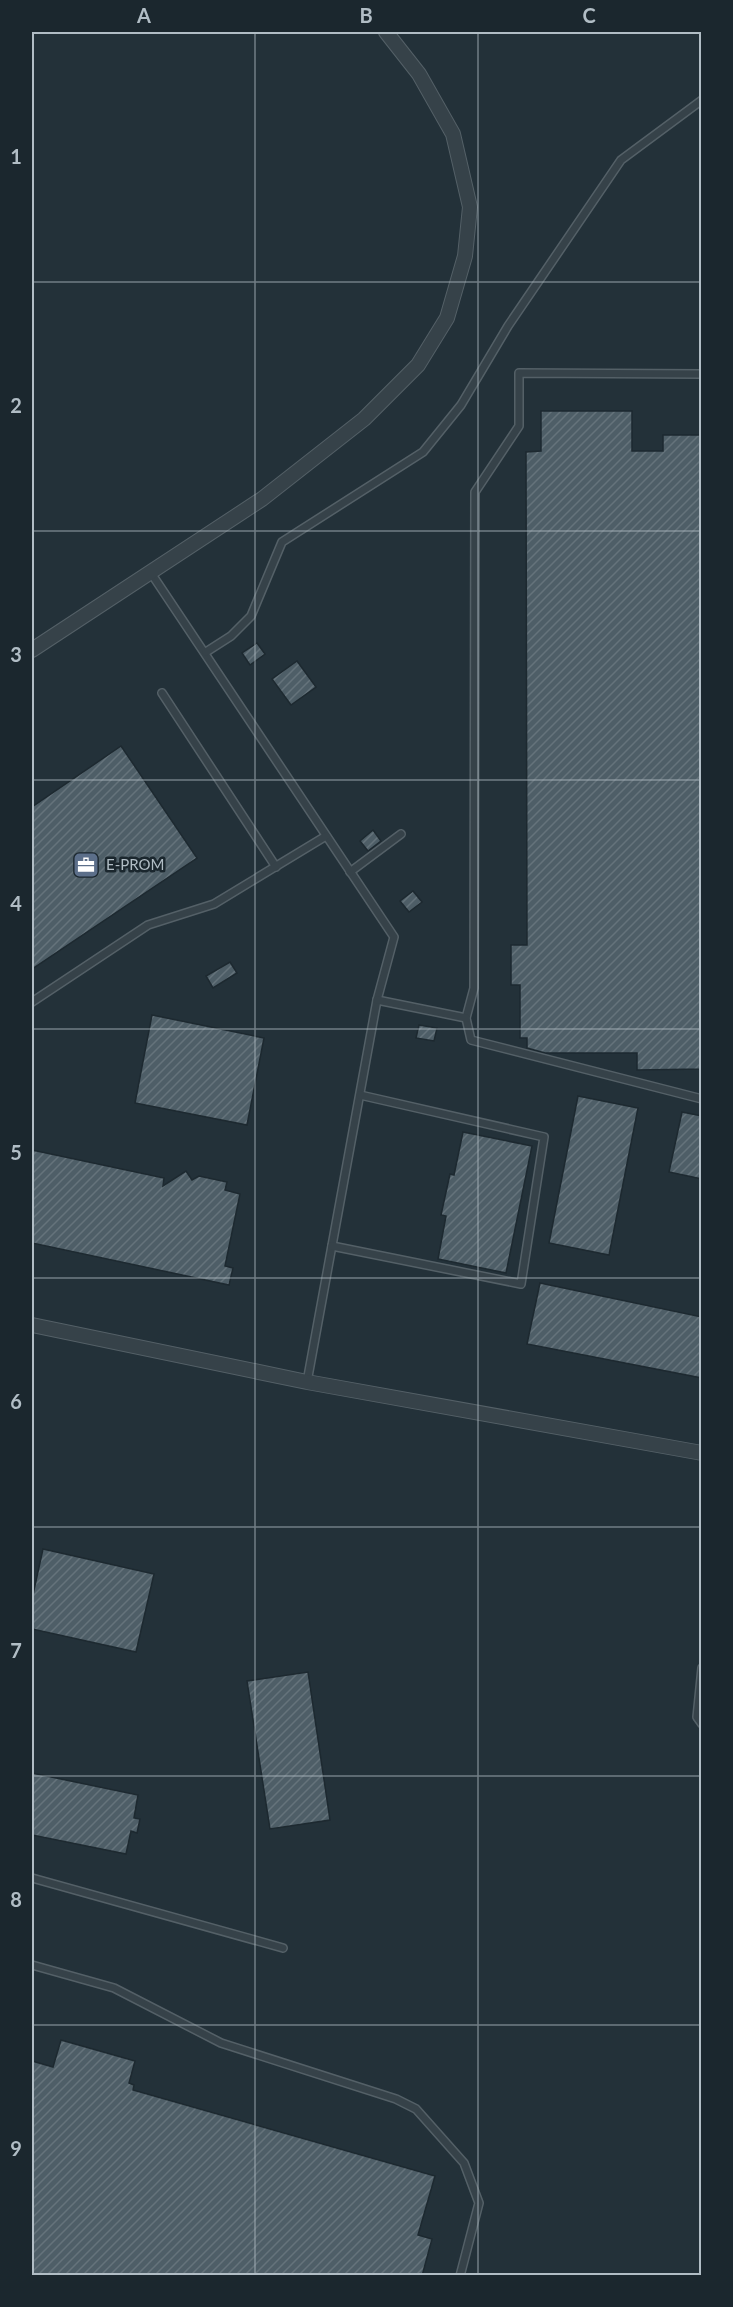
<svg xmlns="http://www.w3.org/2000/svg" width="733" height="2307" font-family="Lato,sans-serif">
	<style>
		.building { fill: url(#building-hatch); stroke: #1d2930; stroke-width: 1.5 }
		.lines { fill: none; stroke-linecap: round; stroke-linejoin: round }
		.lane-casing { stroke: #546067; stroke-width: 10 }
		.street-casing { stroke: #546067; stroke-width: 16 }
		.lane { stroke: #364249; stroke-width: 7 }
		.street { stroke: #364249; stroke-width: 14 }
		.grid { fill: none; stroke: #b1bdc5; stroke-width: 1.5; stroke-opacity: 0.55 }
		.labels { text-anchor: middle; stroke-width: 5; stroke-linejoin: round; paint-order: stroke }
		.poi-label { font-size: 15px; fill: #b1bdc5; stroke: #1b272e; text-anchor: start }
		.neatline { fill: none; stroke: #b1bdc5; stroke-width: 2 }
		.grid-label { font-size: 20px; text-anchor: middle; font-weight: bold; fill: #b1bdc5 }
	</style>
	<defs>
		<pattern id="building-hatch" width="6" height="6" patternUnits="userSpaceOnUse" patternTransform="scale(1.5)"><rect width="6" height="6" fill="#4e5e67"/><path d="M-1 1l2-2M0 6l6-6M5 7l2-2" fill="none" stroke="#65737b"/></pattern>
	</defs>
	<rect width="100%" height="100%" fill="#233139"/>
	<g class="building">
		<polygon points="541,411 632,411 632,451 663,451 663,435 702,435 702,1069 637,1070 637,1053 545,1053 527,1048 527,1038 520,1038 520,985 511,985 511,945 527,945 526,452 541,451"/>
		<polygon points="257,643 265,654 250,665 242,653"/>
		<polygon points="297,661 316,687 291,705 272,679"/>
		<polygon points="121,746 197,858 32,969 32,807"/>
		<polygon points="373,830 381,841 368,851 360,841"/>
		<polygon points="413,891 422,902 409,912 400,901"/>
		<polygon points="230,962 237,973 213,988 206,976"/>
		<polygon points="152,1015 264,1038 247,1125 135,1103"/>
		<polygon points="419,1025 437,1028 434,1041 416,1038"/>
		<polygon points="578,1096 638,1108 609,1255 549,1243"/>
		<polygon points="682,1112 702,1116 702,1179 669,1172"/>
		<polygon points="463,1132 532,1146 506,1273 438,1259 446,1216 441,1215 450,1174 454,1175"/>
		<polygon points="32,1150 164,1178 163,1186 186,1171 192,1180 199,1176 227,1182 225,1190 240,1194 225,1266 233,1268 229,1285 32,1243"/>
		<polygon points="540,1283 702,1317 702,1378 527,1344"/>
		<polygon points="43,1549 154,1574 136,1652 32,1629 32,1599"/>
		<polygon points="308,1672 330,1820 270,1829 247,1681"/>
		<polygon points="32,1773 138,1795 134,1818 140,1819 137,1833 131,1831 126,1854 32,1835"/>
		<polygon points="61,2040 135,2061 129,2083 134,2085 133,2090 435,2176 418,2235 432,2239 422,2276 32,2276 32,2061 53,2067"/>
	</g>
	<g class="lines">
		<g class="lane-casing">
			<g id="lane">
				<polyline points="702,374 519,373 519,426 475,492 474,988 466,1018 471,1040 702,1099"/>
				<polyline points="151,573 394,937 377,1000 307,1382"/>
				<polyline points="206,652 231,636 251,616 282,542 423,452 461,405 508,326 621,160 702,100"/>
				<polyline points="162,693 276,867"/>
				<polyline points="350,872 401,834"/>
				<polyline points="377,1000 466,1018"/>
				<polyline points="32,1002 148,925 214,904 326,836"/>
				<polyline points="332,1246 521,1284 544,1137 360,1095"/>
				<polyline points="702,1668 697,1717 702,1724"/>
				<polyline points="32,1878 283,1948"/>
				<polyline points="32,1965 114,1988 221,2043 396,2099 416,2109 464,2163 479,2203 460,2276"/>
			</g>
		</g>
		<g class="street-casing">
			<g id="street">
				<polyline points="32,650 262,499 364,419 418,365 447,318 465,256 470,207 453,134 419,74 386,32"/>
				<polyline points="32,1325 307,1382 702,1453"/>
			</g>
		</g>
		<use href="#lane" class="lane"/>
		<use href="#street" class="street"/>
	</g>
	<path class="grid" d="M 255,32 L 255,2276M 478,32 L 478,2276M 32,282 L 702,282M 32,531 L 702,531M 32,780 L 702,780M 32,1029 L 702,1029M 32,1278 L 702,1278M 32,1527 L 702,1527M 32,1776 L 702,1776M 32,2025 L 702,2025"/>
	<defs>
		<g id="office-square" transform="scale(1.35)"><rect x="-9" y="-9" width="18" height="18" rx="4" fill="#5c6f8a" stroke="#1b272e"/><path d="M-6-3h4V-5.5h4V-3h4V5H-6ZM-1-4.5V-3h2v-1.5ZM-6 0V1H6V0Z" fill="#fff"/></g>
	</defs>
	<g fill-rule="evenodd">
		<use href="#office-square" x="86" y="865"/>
	</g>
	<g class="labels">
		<g class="poi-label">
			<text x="106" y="870">E-PROM</text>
		</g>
	</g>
	<rect width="733" height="2307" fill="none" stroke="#1b272e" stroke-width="66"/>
	<rect x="33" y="33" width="667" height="2241" class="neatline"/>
	<g class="grid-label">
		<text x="144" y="23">A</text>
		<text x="366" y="23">B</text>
		<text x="589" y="23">C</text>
		<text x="16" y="164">1</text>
		<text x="16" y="413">2</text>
		<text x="16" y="662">3</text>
		<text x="16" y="911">4</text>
		<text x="16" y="1160">5</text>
		<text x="16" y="1409">6</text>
		<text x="16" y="1658">7</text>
		<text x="16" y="1907">8</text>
		<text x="16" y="2156">9</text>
	</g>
</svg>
